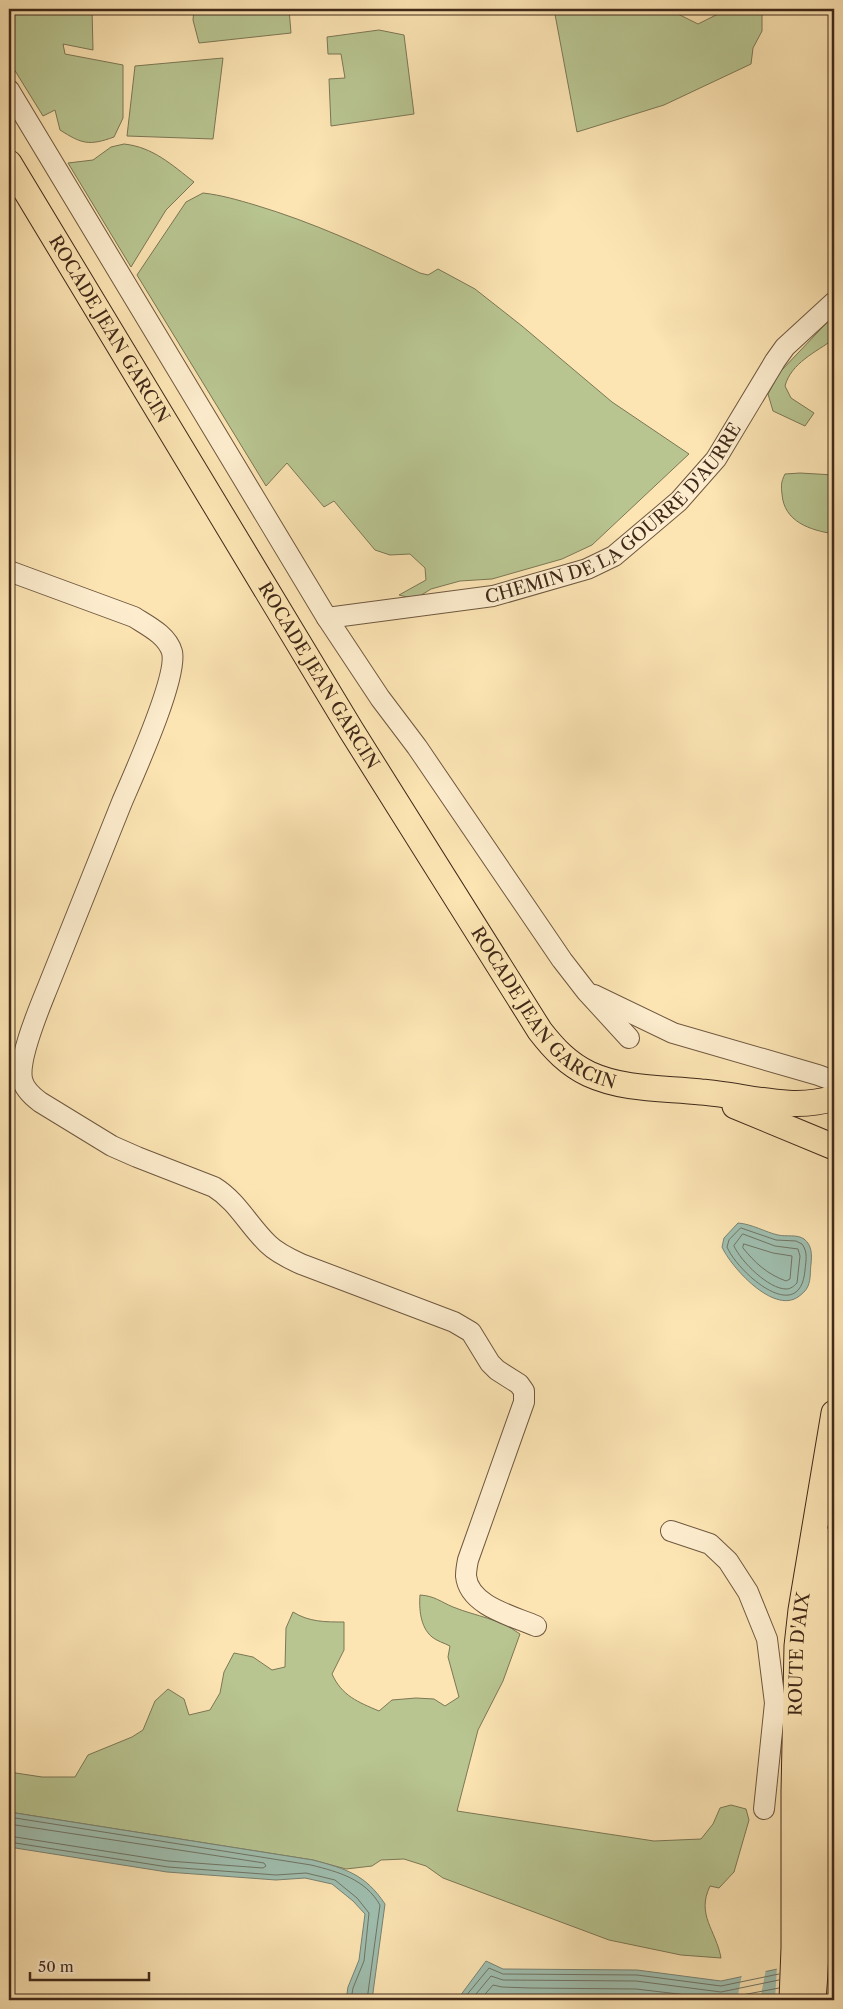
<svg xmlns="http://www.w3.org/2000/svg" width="843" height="2009" font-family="'Libre Caslon Text',serif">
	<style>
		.green { fill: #b8c591; stroke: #7c7755 }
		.water { fill: #9fbeaf; stroke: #798273 }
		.pier { fill: #fce4b3 }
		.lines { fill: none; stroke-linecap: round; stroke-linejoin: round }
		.shore { stroke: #707464; stroke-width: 1 }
		.minor-casing { stroke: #6f5840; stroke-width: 22 }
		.major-casing { stroke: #402919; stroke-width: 27 }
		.minor { stroke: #fdedce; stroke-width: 20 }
		.major { stroke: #fce4b3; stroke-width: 25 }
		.labels { text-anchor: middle; stroke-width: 4; stroke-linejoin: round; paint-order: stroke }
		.street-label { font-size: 18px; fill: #402919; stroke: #fdedce }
	</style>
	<rect width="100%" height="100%" fill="#fce4b3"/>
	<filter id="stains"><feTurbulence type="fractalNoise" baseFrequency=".004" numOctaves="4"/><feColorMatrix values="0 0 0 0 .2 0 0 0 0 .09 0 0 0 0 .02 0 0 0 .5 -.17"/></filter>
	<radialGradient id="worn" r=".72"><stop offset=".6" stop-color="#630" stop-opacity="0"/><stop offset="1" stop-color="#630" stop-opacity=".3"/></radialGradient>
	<g class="green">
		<path d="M 9,9 L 92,9 L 93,50 L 63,44 L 65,54 L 123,65 L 123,118 L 114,137 C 89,146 82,144 60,130 L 55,110 L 43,116 L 9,61 Z"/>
		<polygon points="194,9 289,9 291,33 199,43 193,20"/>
		<polygon points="554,9 674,9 676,13 698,24 728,9 762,9 762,31 753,48 751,64 664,105 577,132"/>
		<polygon points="379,30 404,35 414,114 331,126 329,79 345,78 341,54 328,54 327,37"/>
		<polygon points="223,58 213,139 127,136 135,66"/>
		<path d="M 124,144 C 153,147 172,165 194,182 L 166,210 L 131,267 L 68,163 L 93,160 L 111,147 Z"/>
		<path d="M 203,193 C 221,195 238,200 255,205 C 312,222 367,247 420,273 L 428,275 L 438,269 L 475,289 L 522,326 L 612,402 L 689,454 L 592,545 L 562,559 L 492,579 L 460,581 L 431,589 L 415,599 L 399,595 L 426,580 L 425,568 L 410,554 L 390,555 L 375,550 L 334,501 L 324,507 L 287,463 L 266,486 L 137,275 L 186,202 Z"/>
		<path d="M 834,315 L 834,339 C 816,352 791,363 785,386 L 791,398 L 814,413 L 805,426 L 773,411 L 768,394 L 780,372 Z"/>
		<path d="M 800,473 L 834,475 L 834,534 C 810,530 784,522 782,494 C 781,485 781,482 785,474 Z"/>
		<path d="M 420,1595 C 435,1596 441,1602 453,1607 C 478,1617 498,1618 520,1634 L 503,1681 L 478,1730 L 457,1811 L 654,1841 L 701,1839 L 713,1824 L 720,1808 L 731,1805 L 746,1809 L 749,1820 L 734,1872 L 719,1888 L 710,1886 C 696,1915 716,1930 721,1958 L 681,1955 L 609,1940 L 443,1878 L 426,1866 L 404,1859 L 381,1860 L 372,1866 L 346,1869 L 313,1860 L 9,1812 L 9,1772 L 42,1777 L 75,1777 L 88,1755 L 132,1737 L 143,1730 L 155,1701 L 168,1689 L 184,1699 L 189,1715 L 210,1710 L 220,1693 L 224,1672 L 234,1653 L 253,1657 L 272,1670 L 285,1667 L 286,1628 L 293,1612 C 309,1622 325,1622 344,1622 L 344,1650 L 332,1674 C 342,1696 358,1702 379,1711 L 392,1700 L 416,1698 L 434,1699 L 445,1706 L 459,1697 L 448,1657 L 450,1646 C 444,1643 437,1641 432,1637 C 420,1627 419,1608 420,1595 Z"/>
	</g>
	<g class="water">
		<path d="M 738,1223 C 752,1224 765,1232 778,1235 C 787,1237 797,1234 804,1239 C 812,1245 812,1255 811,1264 C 810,1271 811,1279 808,1286 C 806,1291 802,1294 798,1297 C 773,1314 731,1267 722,1247 L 724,1238 Z"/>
		<path d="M 9,1812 L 313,1860 C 346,1869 365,1874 385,1904 L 372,2000 L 346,2000 L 348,1987 L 359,1960 L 365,1914 L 353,1901 L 332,1884 L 305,1878 L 276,1880 L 167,1872 L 9,1847 Z"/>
		<polygon points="834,1957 834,2000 460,2000 460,1996 486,1961 503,1969 637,1970 721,1981"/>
	</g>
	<g class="pier">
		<polygon points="834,1955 834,2000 775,2000 777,1966"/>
		<polygon points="766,1969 760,2000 737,2000 742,1974"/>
	</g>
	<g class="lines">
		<g class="shore">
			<path d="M 741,1228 L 776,1240 L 796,1241 L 802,1244 C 808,1252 806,1260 805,1270 C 800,1327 738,1273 727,1247 L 729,1240 Z"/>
			<path d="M 743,1234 L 775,1246 L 798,1249 L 800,1256 L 797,1283 C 794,1286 791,1289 786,1289 C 769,1289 741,1262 734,1246 Z"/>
			<path d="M 744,1244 L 773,1253 L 792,1256 L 790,1279 L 786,1281 C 767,1274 755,1263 743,1248 Z"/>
			<path d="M 9,1817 L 311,1865 C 339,1872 365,1879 380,1905 L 367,2000"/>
			<polyline points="9,1824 264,1863 266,1866 263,1868 168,1861 9,1836"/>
			<polyline points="9,1842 168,1867 276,1875 306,1873 335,1880 357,1898 369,1913 364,1961 353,1988 351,2000"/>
			<polyline points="465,2000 465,1997 489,1968 503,1974 637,1975 721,1986 779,1974"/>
			<polyline points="471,2000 491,1976 503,1980 636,1981 721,1992 779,1980"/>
			<polyline points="480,2000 493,1985 502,1987 530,1988 636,1989 721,1999 779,1988"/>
		</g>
		<g class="minor-casing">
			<g id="minor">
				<polyline points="9,90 327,618 380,698 417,747 562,960 586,991 629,1038"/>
				<path d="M 9,571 L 134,617 C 148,626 167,635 172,652 C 178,677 134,774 122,802 C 97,864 72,926 47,989 C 39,1009 18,1058 22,1079 C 24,1089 32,1096 40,1102 L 112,1146 L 137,1157 L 214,1187 C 237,1201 249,1226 268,1244 C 277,1253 290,1259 301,1264 L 454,1322 L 471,1332 L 490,1363 L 497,1370 L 519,1384 L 524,1391 L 524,1402 L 468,1560 C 467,1565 466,1571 466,1576 C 469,1606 513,1616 536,1626"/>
				<path id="s1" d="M 327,618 L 493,596 L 587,569 L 614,556 L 679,501 L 716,459 L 775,361 L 785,347 L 834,302"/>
				<polyline points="594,995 673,1033 818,1075 834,1081"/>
				<polyline points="671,1531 710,1544 728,1561 748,1592 767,1639 775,1703 764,1809"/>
			</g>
		</g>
		<g class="major-casing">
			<g id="major">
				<path id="s2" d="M 9,163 L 351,730 L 540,1031 C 554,1049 568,1064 589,1074 C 624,1090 663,1088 701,1092 C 745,1095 791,1112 834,1098"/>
				<polyline points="735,1106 834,1147"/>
				<path id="s3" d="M 792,2000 L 794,1948 L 794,1792 L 797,1646 L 801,1610 L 834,1413"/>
				<path d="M 813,2000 C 822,1898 813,1796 816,1693 C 818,1641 826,1590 834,1539"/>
			</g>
		</g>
		<use href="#minor" class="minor"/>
		<use href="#major" class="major"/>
	</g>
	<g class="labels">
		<g class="street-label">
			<text dy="6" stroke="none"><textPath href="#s2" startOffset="194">ROCADE JEAN GARCIN</textPath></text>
			<text dy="6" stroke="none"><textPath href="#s1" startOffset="318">CHEMIN DE LA GOURRE D'AURRE</textPath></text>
			<text dy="6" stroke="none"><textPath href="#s2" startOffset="599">ROCADE JEAN GARCIN</textPath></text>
			<text dy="6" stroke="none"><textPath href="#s2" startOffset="1004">ROCADE JEAN GARCIN</textPath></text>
			<text dy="6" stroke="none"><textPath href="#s3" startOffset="346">ROUTE D'AIX</textPath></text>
		</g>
	</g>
	<rect width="843" height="2009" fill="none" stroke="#fce4b3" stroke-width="30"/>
	<rect x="10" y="10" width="823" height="1989" fill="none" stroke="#402919" stroke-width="2.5"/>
	<rect x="15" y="15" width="813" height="1979" fill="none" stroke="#402919"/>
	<path d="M30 1972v8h119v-8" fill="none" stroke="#402919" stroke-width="2.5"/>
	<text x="38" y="1972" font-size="15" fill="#402919" stroke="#fdedce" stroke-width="4" paint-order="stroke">50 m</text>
	<rect width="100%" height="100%" filter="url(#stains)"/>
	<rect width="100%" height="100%" fill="url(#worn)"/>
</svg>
